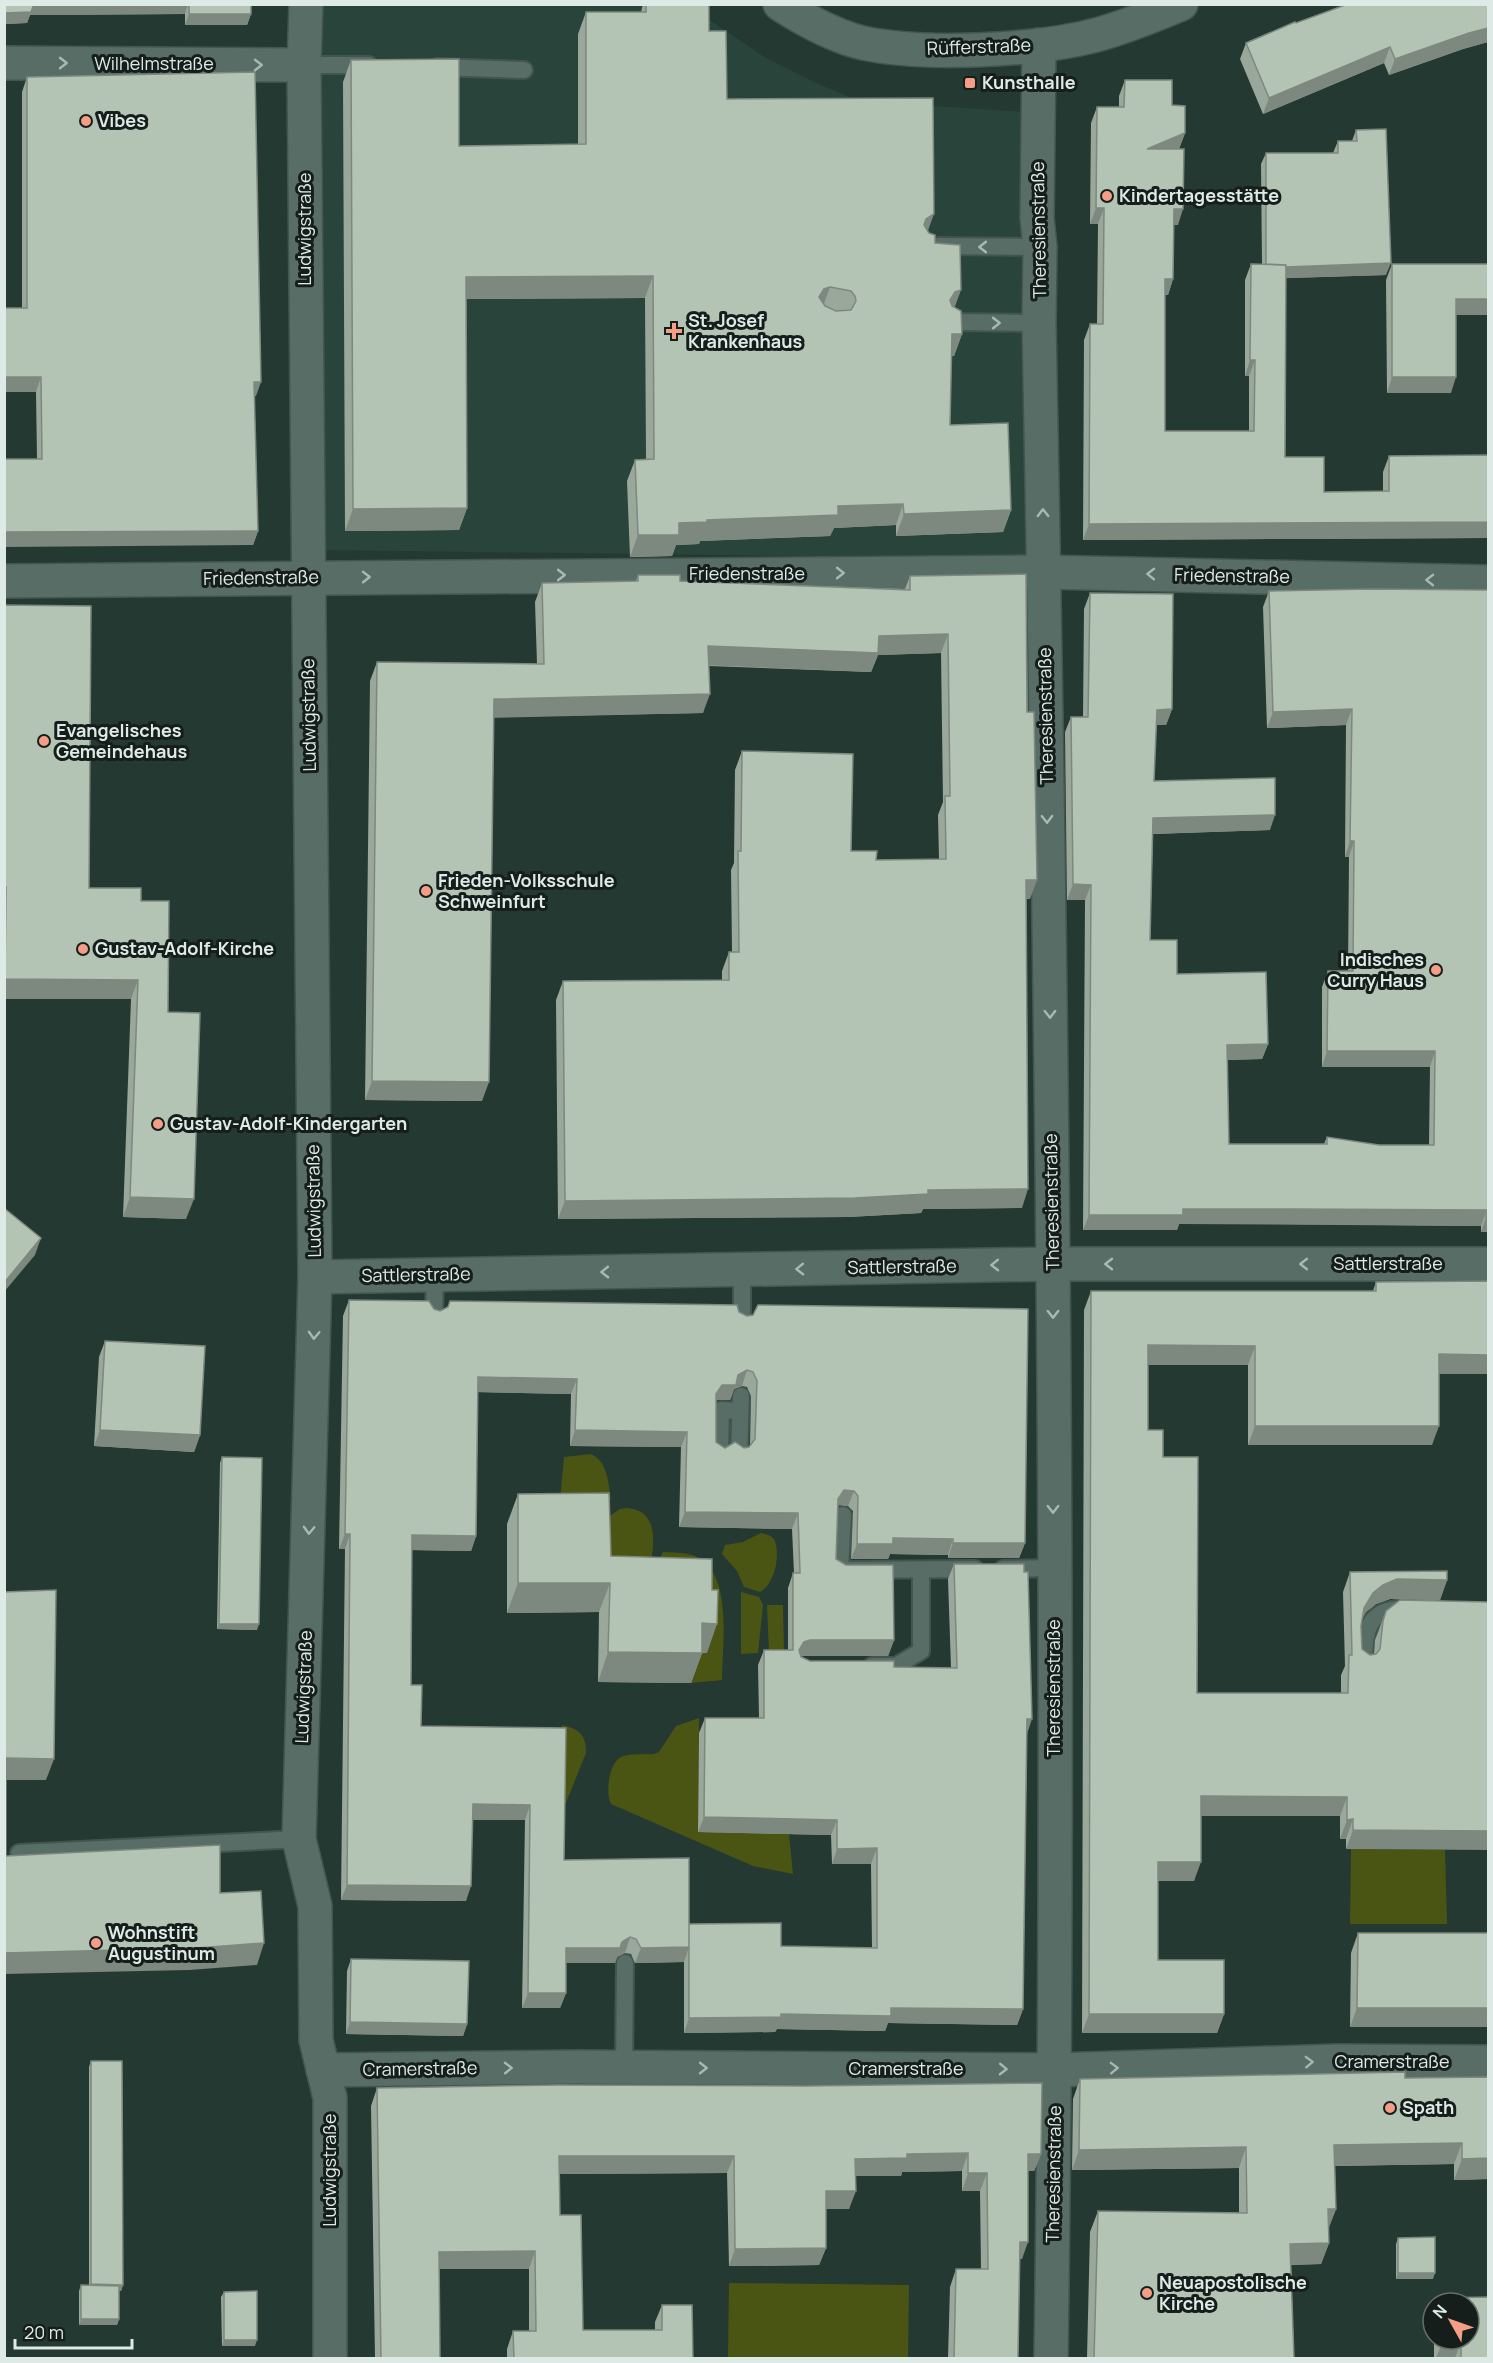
<svg xmlns="http://www.w3.org/2000/svg" width="1493" height="2363" font-family="Manrope,sans-serif">
	<style>
		.built { fill: #28443b }
		.green { fill: #4a5514 }
		.lines { fill: none; stroke-linecap: round; stroke-linejoin: round }
		.lane-casing { stroke: #43554f; stroke-width: 20 }
		.street-casing { stroke: #43554f; stroke-width: 36 }
		.lane { stroke: #576d66; stroke-width: 16 }
		.street { stroke: #576d66; stroke-width: 33 }
		.wall { fill: #9aa89b; fill-rule: evenodd }
		.shaded-wall { fill: #7d887e }
		.building { fill: #b3c3b4; stroke: #7d887e; stroke-width: 1.5; fill-rule: evenodd }
		.oneway { stroke: #a8b8b3 }
		.poi-dot { fill: #f49e87; stroke: #151e1b; stroke-width: 2 }
		.labels { text-anchor: middle; stroke-width: 6; stroke-linejoin: round; paint-order: stroke }
		.street-label { font-size: 18px; fill: #deeae6; stroke: #151e1b }
		.poi-label { font-size: 18px; font-weight: bold; fill: #deeae6; stroke: #151e1b; text-anchor: start }
	</style>
	<rect width="100%" height="100%" fill="#243932"/>
	<polygon class="built" points="686,4 766,58 818,84 859,101 1025,112 1033,559 322,550 317,5"/>
	<g class="green">
		<path d="M 591,1454 C 608,1462 608,1482 611,1499 L 599,1504 L 560,1501 L 564,1457 Z"/>
		<path d="M 627,1508 C 666,1511 651,1558 647,1584 L 663,1552 C 676,1553 689,1552 699,1558 C 733,1578 722,1646 722,1680 L 691,1683 L 691,1653 L 600,1586 L 599,1523 L 620,1509 Z"/>
		<path d="M 761,1533 L 769,1535 L 774,1539 C 781,1554 775,1584 760,1592 L 744,1587 L 737,1571 L 722,1554 L 725,1545 L 743,1542 Z"/>
		<polygon points="741,1592 759,1597 763,1605 758,1653 741,1654"/>
		<polygon points="767,1605 783,1605 784,1652 769,1652"/>
		<path d="M 699,1718 L 698,1832 L 789,1834 L 793,1874 L 753,1866 L 611,1804 C 605,1793 609,1763 621,1757 C 630,1753 645,1755 654,1754 L 659,1752 L 676,1726 Z"/>
		<path d="M 562,1725 C 579,1729 586,1734 586,1753 L 559,1820 Z"/>
		<polygon points="1351,1849 1445,1850 1447,1924 1350,1924"/>
		<polygon points="729,2283 909,2285 908,2358 728,2357"/>
	</g>
	<g class="lines">
		<g class="lane-casing">
			<g id="lane">
				<polyline points="304,65 369,65"/>
				<polyline points="437,67 524,70"/>
				<polyline points="939,246 1040,247"/>
				<polyline points="953,322 1039,323"/>
				<polyline points="434,1316 435,1275"/>
				<polyline points="742,1321 742,1269"/>
				<polyline points="720,1453 721,1410 740,1411"/>
				<polyline points="739,1453 741,1396"/>
				<polyline points="843,1515 840,1570 975,1569"/>
				<polyline points="1003,1569 1053,1568"/>
				<path d="M 1364,1664 C 1364,1632 1367,1607 1407,1609"/>
				<polyline points="872,1666 896,1666 921,1651 921,1570"/>
				<polyline points="19,1853 299,1839"/>
				<polyline points="624,2068 625,1963"/>
			</g>
		</g>
		<g class="street-casing">
			<g id="street">
				<polyline points="306,4 304,65 315,1277 299,1839 315,1906 316,2040 330,2098 330,2358"/>
				<path d="M 780,4 C 805,20 834,36 863,43 C 925,56 1038,51 1100,34 C 1127,26 1155,15 1181,4"/>
				<path d="M 1039,45 L 1037,218 L 1040,247 L 1039,323 C 1052,1001 1061,1680 1051,2358"/>
				<polyline points="4,63 304,65"/>
				<polyline points="4,581 1044,572 1488,582"/>
				<polyline points="315,1277 1053,1264 1488,1264"/>
				<polyline points="323,2070 579,2067 1055,2070 1338,2061 1488,2062"/>
			</g>
		</g>
		<use href="#lane" class="lane"/>
		<use href="#street" class="street"/>
	</g>
	<g class="wall">
		<polygon points="4,4 251,4 251,14 247,25 185,25 185,14 30,15 27,23 4,24"/>
		<polygon points="643,4 709,4 709,31 727,99 928,231 935,243 962,334 954,356 951,356 950,425 1011,510 1003,532 896,536 896,525 834,528 830,536 700,541 699,544 676,545 672,556 630,557 627,481 635,460 646,459 645,298 466,299 467,508 459,530 345,531 343,82 351,60 459,146 578,144 578,34 586,12 641,12"/>
		<polygon points="1488,4 1488,42 1463,49 1389,75 1384,63 1263,114 1240,59 1246,43 1296,23"/>
		<polygon points="27,77 256,396 254,396 258,531 253,545 37,459 36,392 4,392 4,308 22,308 22,92"/>
		<polygon points="1125,80 1172,105 1185,133 1179,149 1178,225 1174,225 1173,279 1168,295 1165,295 1165,431 1249,431 1249,376 1245,376 1245,280 1251,264 1262,264 1261,164 1266,153 1333,153 1338,141 1352,141 1356,130 1386,275 1286,278 1285,457 1324,492 1383,491 1383,472 1389,456 1488,455 1488,538 1083,540 1084,340 1090,324 1097,324 1098,224 1090,224 1091,123 1097,107 1119,107 1119,96"/>
		<polygon points="1392,264 1488,264 1488,315 1456,315 1451,393 1387,393 1386,280"/>
		<polygon points="1026,574 1030,899 1026,899 1022,1208 923,1209 921,1213 848,1217 558,1219 556,1000 563,981 722,980 722,971 729,952 732,952 731,870 734,863 735,770 742,751 851,851 876,860 939,859 938,815 943,802 941,653 878,655 871,672 709,666 703,713 493,717 482,1101 365,1100 370,681 377,662 537,664 535,602 542,583 636,581 638,575 680,581 905,589 910,576"/>
		<polygon points="1488,590 1488,1232 1481,1232 1481,1226 1284,1224 1179,1224 1177,1230 1083,1230 1085,900 1067,900 1065,732 1071,717 1083,717 1084,609 1090,593 1172,709 1166,725 1156,725 1154,781 1270,830 1153,834 1150,940 1177,974 1268,1044 1262,1059 1227,1060 1229,1144 1324,1144 1327,1137 1379,1145 1429,1145 1430,1067 1322,1067 1322,987 1328,971 1348,971 1349,857 1345,857 1346,725 1267,728 1263,607 1269,591"/>
		<polygon points="4,605 89,888 141,901 168,1012 186,1219 123,1217 131,999 4,999"/>
		<polygon points="1488,1281 1488,1374 1439,1374 1432,1445 1248,1445 1248,1365 1148,1365 1148,1430 1163,1457 1197,1693 1341,1693 1341,1675 1345,1666 1343,1592 1350,1572 1447,1580 1440,1600 1390,1599 1376,1604 1366,1612 1362,1619 1361,1626 1362,1649 1370,1655 1374,1654 1375,1640 1386,1611 1488,1602 1346,1849 1346,1839 1340,1839 1340,1816 1201,1816 1194,1881 1158,1881 1158,1960 1224,2014 1217,2033 1082,2033 1084,1310 1091,1291 1373,1291 1376,1282"/>
		<path d="M 349,1300 L 434,1309 L 440,1311 L 739,1312 L 1025,1543 L 1019,1558 L 948,1558 L 948,1555 L 890,1554 L 888,1559 L 851,1559 L 853,1511 L 848,1506 L 839,1505 L 838,1507 L 836,1559 L 894,1640 L 888,1656 L 801,1656 L 810,1661 L 894,1667 L 951,1668 L 948,1579 L 954,1564 L 1027,1734 L 1023,2009 L 1017,2025 L 888,2023 L 885,2031 L 777,2029 L 775,2032 L 684,2033 L 684,1962 L 635,1963 L 631,1954 L 625,1953 L 617,1957 L 615,1963 L 566,1963 L 566,1993 L 560,2008 L 522,2008 L 525,1820 L 472,1820 L 466,1901 L 341,1900 L 345,1549 L 339,1549 L 343,1316 ZM 742,1386 L 747,1387 L 751,1396 L 750,1446 L 749,1447 L 744,1448 L 725,1448 L 716,1442 L 716,1401 L 717,1400 L 730,1400 L 734,1389 ZM 477,1392 L 571,1394 L 570,1446 L 681,1447 L 679,1527 L 792,1529 L 794,1573 L 793,1573 L 788,1588 L 788,1650 L 764,1650 L 758,1665 L 759,1718 L 705,1718 L 699,1733 L 698,1832 L 831,1835 L 832,1864 L 871,1864 L 872,1948 L 781,1946 L 689,1924 L 564,1860 L 566,1728 L 421,1726 L 411,1685 L 412,1550 L 471,1551 L 476,1536 Z"/>
		<polygon points="105,1341 200,1435 194,1452 94,1446 99,1357"/>
		<polygon points="222,1457 257,1630 217,1629 220,1463"/>
		<polygon points="518,1494 611,1556 707,1653 702,1653 691,1683 598,1682 599,1612 507,1613 507,1524"/>
		<polygon points="1358,1933 1488,1933 1488,2027 1350,2027 1351,1953"/>
		<polygon points="351,1959 467,2024 463,2036 346,2034 347,1971"/>
		<polygon points="91,2061 123,2285 121,2291 119,2291 119,2319 117,2325 79,2325 79,2291 81,2285 89,2285 89,2067"/>
		<polygon points="1488,2077 1488,2179 1454,2180 1454,2164 1335,2166 1336,2209 1328,2229 1329,2243 1321,2264 1291,2265 1294,2358 1087,2358 1090,2232 1098,2211 1239,2213 1239,2168 1072,2170 1073,2099 1080,2079 1405,2078"/>
		<polygon points="377,2088 1041,2154 1034,2171 1028,2171 1022,2259 1020,2259 1018,2358 948,2358 950,2287 956,2269 981,2269 980,2191 962,2191 962,2171 902,2172 901,2176 856,2176 849,2209 826,2209 826,2248 819,2265 729,2266 727,2173 559,2174 560,2215 583,2330 655,2330 655,2322 662,2305 693,2358 507,2358 507,2349 513,2331 529,2331 529,2269 439,2269 440,2358 375,2358 371,2106"/>
		<polygon points="1398,2238 1433,2279 1396,2279 1396,2244"/>
		<polygon points="224,2292 255,2346 222,2346 221,2297"/>
		<polygon points="1488,2297 1488,2358 1434,2358 1434,2339 1469,2339 1469,2303 1439,2303 1441,2298"/>
	</g>
	<g class="shaded-wall">
		<polygon points="34,4 188,4 185,14 30,15"/>
		<polygon points="31,12 27,23 4,24 4,13"/>
		<polygon points="189,14 251,14 247,25 185,25"/>
		<polygon points="1488,28 1488,42 1463,49 1389,75 1395,59 1469,33"/>
		<polygon points="1390,47 1384,63 1263,114 1269,98"/>
		<polygon points="1185,133 1179,149 1147,149"/>
		<polygon points="1096,208 1104,208 1098,224 1090,224"/>
		<polygon points="1174,209 1183,209 1178,225 1168,225"/>
		<polygon points="934,214 926,236 918,240 926,219"/>
		<polygon points="1391,263 1386,275 1262,279 1266,267"/>
		<polygon points="653,276 645,298 458,299 466,277"/>
		<polygon points="1165,279 1173,279 1168,295 1159,295"/>
		<polygon points="830,287 822,309 819,297 824,289"/>
		<polygon points="961,290 953,312 950,300 955,292"/>
		<polygon points="1456,299 1488,299 1488,315 1450,315"/>
		<polygon points="952,334 962,334 954,356 944,356"/>
		<polygon points="1250,360 1255,360 1249,376 1245,376"/>
		<polygon points="4,377 41,377 36,392 4,392"/>
		<polygon points="1392,377 1456,377 1451,393 1387,393"/>
		<polygon points="254,382 261,382 256,396 249,397"/>
		<polygon points="903,504 896,525 834,528 830,536 700,541 699,544 676,545 672,556 630,557 638,535 679,523 838,506"/>
		<polygon points="467,508 459,530 345,531 353,509"/>
		<polygon points="1011,510 1003,532 896,536 904,514"/>
		<polygon points="1488,522 1488,538 1083,540 1089,524"/>
		<polygon points="258,531 253,545 4,547 4,532"/>
		<polygon points="948,634 941,653 878,655 871,672 702,665 708,646 879,636"/>
		<polygon points="710,694 703,713 487,718 494,699"/>
		<polygon points="1172,709 1166,725 1151,725 1157,710"/>
		<polygon points="1352,709 1346,725 1267,728 1273,712"/>
		<polygon points="1275,815 1270,830 1148,834 1153,818"/>
		<polygon points="1350,841 1354,841 1349,857 1345,857"/>
		<polygon points="1026,880 1037,880 1030,899 1020,898"/>
		<polygon points="1073,884 1091,885 1085,900 1067,900"/>
		<polygon points="5,979 138,980 131,999 4,999"/>
		<polygon points="1268,1044 1262,1059 1221,1060 1227,1045"/>
		<polygon points="1327,1051 1435,1051 1430,1067 1322,1067"/>
		<polygon points="372,1081 489,1082 482,1101 365,1100"/>
		<polygon points="1028,1189 1022,1208 923,1209 921,1213 848,1217 558,1219 565,1201 928,1190"/>
		<polygon points="130,1197 194,1199 186,1219 123,1217"/>
		<polygon points="1183,1209 1290,1209 1487,1210 1481,1226 1179,1224 1177,1230 1083,1230 1089,1215"/>
		<polygon points="1486,1217 1488,1217 1488,1232 1481,1232"/>
		<polygon points="41,1238 35,1255 4,1292 4,1283"/>
		<polygon points="1148,1345 1255,1346 1248,1365 1141,1365"/>
		<polygon points="1439,1354 1488,1355 1488,1374 1432,1374"/>
		<polygon points="747,1370 742,1386 734,1389 730,1400 717,1400 711,1409 716,1394 722,1385 738,1375"/>
		<polygon points="478,1377 577,1379 571,1394 472,1392"/>
		<polygon points="1255,1426 1439,1426 1432,1445 1248,1445"/>
		<polygon points="100,1430 200,1435 194,1452 94,1446"/>
		<polygon points="575,1430 687,1432 681,1447 570,1446"/>
		<polygon points="844,1490 854,1491 848,1506 839,1505 833,1514 838,1499"/>
		<polygon points="685,1512 798,1513 792,1529 679,1527"/>
		<polygon points="345,1534 350,1534 345,1549 339,1549"/>
		<polygon points="412,1535 476,1536 471,1551 407,1550"/>
		<polygon points="893,1538 953,1539 948,1555 890,1554 888,1559 851,1559 857,1544"/>
		<polygon points="953,1543 1025,1543 1019,1558 948,1558"/>
		<polygon points="1397,1579 1447,1580 1440,1600 1390,1599 1376,1604 1366,1612 1357,1627 1364,1608 1373,1593 1383,1585"/>
		<polygon points="518,1583 610,1583 599,1612 507,1613"/>
		<polygon points="702,1623 717,1624 707,1653 702,1653 691,1683 598,1682 608,1652"/>
		<polygon points="219,1624 259,1624 257,1630 217,1629"/>
		<polygon points="810,1640 894,1640 888,1656 804,1656 798,1657 799,1650 804,1642"/>
		<polygon points="1027,1719 1032,1719 1027,1734"/>
		<polygon points="6,1758 54,1759 46,1780 4,1780"/>
		<polygon points="1201,1796 1347,1797 1340,1816 1194,1816"/>
		<polygon points="473,1804 530,1805 525,1820 467,1820"/>
		<polygon points="704,1817 837,1820 831,1835 698,1832"/>
		<polygon points="1353,1819 1346,1839 1340,1839 1347,1820"/>
		<polygon points="1353,1830 1488,1831 1488,1850 1346,1849"/>
		<polygon points="877,1848 871,1864 832,1864 837,1849"/>
		<polygon points="1158,1862 1201,1862 1194,1881 1151,1881"/>
		<polygon points="347,1885 471,1886 466,1901 341,1900"/>
		<polygon points="630,1937 625,1953 617,1957 615,1963 561,1963 566,1948 622,1942"/>
		<polygon points="264,1943 257,1965 189,1970 4,1974 4,1953"/>
		<polygon points="689,1947 684,1962 635,1963 641,1948"/>
		<polygon points="528,1993 566,1993 560,2008 522,2008"/>
		<polygon points="891,2008 1023,2009 1017,2025 888,2023 885,2031 777,2029 775,2032 684,2033 689,2018"/>
		<polygon points="1357,2008 1488,2008 1488,2027 1350,2027"/>
		<polygon points="1089,2014 1224,2014 1217,2033 1082,2033"/>
		<polygon points="350,2022 467,2024 463,2036 346,2034"/>
		<polygon points="1462,2143 1454,2164 1327,2166 1334,2145"/>
		<polygon points="1246,2147 1239,2168 1072,2170 1079,2150"/>
		<polygon points="968,2153 962,2171 902,2172 901,2176 849,2176 855,2159 907,2154"/>
		<polygon points="1028,2154 1041,2154 1034,2171 1021,2171"/>
		<polygon points="559,2156 734,2156 727,2173 552,2174"/>
		<polygon points="1488,2158 1488,2179 1454,2180 1462,2159"/>
		<polygon points="968,2173 987,2173 980,2191 962,2191"/>
		<polygon points="826,2191 856,2191 849,2209 820,2209"/>
		<polygon points="1328,2209 1336,2209 1328,2230"/>
		<polygon points="1020,2242 1028,2242 1022,2259 1013,2259"/>
		<polygon points="1329,2243 1321,2264 1283,2265 1290,2244"/>
		<polygon points="826,2248 819,2265 729,2266 735,2249"/>
		<polygon points="535,2251 529,2269 433,2269 439,2252"/>
		<polygon points="1398,2273 1435,2273 1433,2279 1396,2279"/>
		<polygon points="91,2284 123,2285 121,2291 89,2289"/>
		<polygon points="81,2319 119,2319 117,2325 79,2325"/>
		<polygon points="224,2340 257,2340 255,2346 222,2346"/>
		<polygon points="1461,2342 1455,2358 1436,2358 1442,2343"/>
	</g>
	<g class="building">
		<polygon points="4,4 34,4 31,12 4,13"/>
		<rect x="189" y="4" width="62" height="10"/>
		<path d="M 646,4 L 709,4 L 709,31 L 726,31 L 727,99 L 933,98 L 934,214 L 926,219 L 924,225 L 929,233 L 935,235 L 935,243 L 960,245 L 961,290 L 955,292 L 950,300 L 952,306 L 961,311 L 962,334 L 952,334 L 950,425 L 1008,423 L 1011,510 L 904,514 L 903,504 L 838,506 L 838,515 L 707,520 L 707,522 L 679,523 L 679,535 L 638,535 L 635,460 L 654,459 L 653,276 L 466,277 L 467,508 L 353,509 L 351,60 L 459,59 L 459,146 L 586,144 L 586,12 L 646,12 ZM 830,287 L 851,291 L 855,296 L 856,301 L 851,310 L 836,311 L 825,306 L 819,297 L 824,289 Z"/>
		<polygon points="1348,4 1488,4 1488,28 1469,33 1395,59 1390,47 1269,98 1246,43 1295,22 1296,23"/>
		<polygon points="255,72 261,382 254,382 258,531 4,532 4,459 42,459 41,377 4,377 4,308 27,308 27,77"/>
		<polygon points="1125,80 1172,80 1172,105 1185,106 1185,133 1147,149 1184,149 1183,209 1174,209 1173,279 1165,279 1165,431 1254,431 1255,360 1250,360 1251,264 1286,265 1285,457 1324,457 1324,492 1389,491 1389,456 1488,455 1488,522 1089,524 1090,324 1103,324 1104,208 1096,208 1097,107 1124,107"/>
		<polygon points="1386,129 1391,263 1286,267 1286,265 1266,264 1266,153 1338,153 1338,141 1357,141 1356,130"/>
		<polygon points="1392,264 1488,264 1488,299 1456,299 1456,377 1392,377"/>
		<polygon points="1026,574 1027,712 1034,712 1037,880 1026,880 1028,1189 928,1190 928,1194 855,1198 565,1201 563,981 729,980 729,952 739,952 738,851 741,851 742,751 853,754 851,851 877,851 876,860 946,859 945,796 950,796 948,634 879,636 878,653 708,646 710,694 494,699 489,1082 372,1081 377,662 544,664 542,583 638,581 638,575 680,575 680,581 910,590 910,576"/>
		<polygon points="1370,589 1488,590 1488,1217 1486,1217 1487,1210 1290,1209 1183,1209 1183,1215 1089,1215 1091,885 1073,884 1071,717 1088,717 1090,593 1173,594 1172,709 1157,710 1154,781 1275,778 1275,815 1153,818 1150,940 1177,940 1177,974 1266,972 1268,1044 1227,1045 1229,1144 1327,1144 1327,1137 1379,1145 1434,1145 1435,1051 1327,1051 1328,971 1353,971 1354,841 1350,841 1352,709 1273,712 1269,591"/>
		<polygon points="4,605 91,606 89,888 141,888 141,901 169,901 168,1012 200,1013 194,1199 130,1197 138,980 5,979 6,887 4,887"/>
		<polygon points="4,1208 41,1238 4,1283"/>
		<polygon points="1488,1281 1488,1355 1439,1354 1439,1426 1255,1426 1255,1346 1148,1345 1148,1430 1163,1430 1163,1457 1198,1457 1197,1693 1348,1693 1349,1655 1352,1655 1350,1572 1447,1571 1447,1580 1397,1579 1383,1585 1373,1593 1364,1608 1361,1626 1362,1649 1370,1655 1376,1654 1380,1649 1383,1621 1386,1611 1400,1600 1488,1602 1488,1831 1353,1830 1353,1819 1347,1820 1347,1797 1201,1796 1201,1862 1158,1862 1158,1960 1224,1960 1224,2014 1089,2014 1091,1291 1376,1291 1376,1282"/>
		<path d="M 349,1300 L 429,1301 L 434,1309 L 440,1311 L 448,1307 L 450,1301 L 737,1305 L 739,1312 L 747,1316 L 753,1315 L 758,1305 L 1028,1309 L 1025,1543 L 953,1543 L 953,1539 L 893,1538 L 893,1544 L 857,1544 L 858,1496 L 854,1491 L 844,1490 L 838,1499 L 836,1559 L 846,1565 L 893,1565 L 894,1640 L 810,1640 L 804,1642 L 799,1650 L 801,1657 L 810,1661 L 894,1661 L 894,1667 L 957,1668 L 954,1564 L 1024,1564 L 1024,1572 L 1028,1572 L 1032,1719 L 1027,1719 L 1023,2009 L 891,2008 L 891,2016 L 781,2014 L 781,2017 L 689,2018 L 689,1924 L 781,1923 L 781,1946 L 877,1948 L 877,1848 L 837,1849 L 837,1820 L 704,1817 L 705,1718 L 764,1718 L 764,1650 L 793,1650 L 793,1573 L 800,1573 L 798,1513 L 685,1512 L 687,1432 L 575,1430 L 577,1379 L 478,1377 L 476,1536 L 412,1535 L 411,1685 L 422,1685 L 421,1726 L 566,1728 L 564,1860 L 689,1858 L 689,1947 L 641,1948 L 636,1939 L 630,1937 L 622,1942 L 620,1948 L 566,1948 L 566,1993 L 528,1993 L 530,1805 L 473,1804 L 471,1886 L 347,1885 L 350,1534 L 345,1534 ZM 747,1370 L 753,1372 L 757,1381 L 755,1439 L 749,1447 L 744,1448 L 735,1442 L 725,1448 L 716,1442 L 716,1394 L 722,1385 L 736,1385 L 738,1375 Z"/>
		<polygon points="105,1341 205,1346 200,1435 100,1430"/>
		<polygon points="222,1457 262,1458 259,1624 219,1624"/>
		<polygon points="609,1493 611,1556 712,1559 712,1590 718,1590 717,1624 702,1623 702,1653 608,1652 610,1583 518,1583 518,1494"/>
		<polygon points="56,1590 54,1759 6,1758 6,1856 220,1845 220,1893 261,1891 264,1943 197,1948 4,1953 4,1592"/>
		<polygon points="1358,1933 1488,1933 1488,2008 1357,2008"/>
		<polygon points="351,1959 469,1961 467,2024 350,2022"/>
		<polygon points="91,2061 122,2061 123,2285 91,2284"/>
		<polygon points="1405,2072 1405,2078 1488,2077 1488,2158 1462,2159 1462,2143 1334,2145 1336,2209 1328,2209 1329,2243 1290,2244 1294,2358 1094,2358 1098,2211 1247,2213 1246,2147 1079,2150 1080,2079"/>
		<polygon points="1042,2083 1041,2154 1028,2154 1028,2242 1020,2242 1018,2358 954,2358 956,2269 988,2269 987,2173 968,2173 968,2153 907,2154 907,2158 855,2159 856,2191 826,2191 826,2248 735,2249 734,2156 559,2156 560,2215 581,2215 583,2330 662,2330 662,2305 692,2305 693,2358 514,2358 513,2331 536,2331 535,2251 439,2252 440,2358 381,2358 377,2088 557,2085 806,2086"/>
		<polygon points="1435,2237 1435,2273 1398,2273 1398,2238"/>
		<polygon points="81,2285 119,2286 119,2319 81,2319"/>
		<polygon points="257,2291 257,2340 224,2340 224,2292"/>
		<polygon points="1488,2297 1488,2358 1461,2358 1461,2342 1442,2343 1442,2339 1469,2339 1469,2303 1441,2303 1441,2298"/>
	</g>
	<defs><path id="oneway-chevron" d="M-2-3.5L2.5 0L-2 3.5" fill="none" stroke-width="1.6" stroke-linecap="round" stroke-linejoin="round" transform="scale(1.5)"/></defs>
	<g class="oneway">
		<use href="#oneway-chevron" transform="translate(63 63)"/>
		<use href="#oneway-chevron" transform="translate(258 65)"/>
		<use href="#oneway-chevron" transform="translate(983 247) rotate(-180)"/>
		<use href="#oneway-chevron" transform="translate(996 323)"/>
		<use href="#oneway-chevron" transform="translate(1043 513) rotate(-91)"/>
		<use href="#oneway-chevron" transform="translate(840 573)"/>
		<use href="#oneway-chevron" transform="translate(1151 574) rotate(-179)"/>
		<use href="#oneway-chevron" transform="translate(561 575)"/>
		<use href="#oneway-chevron" transform="translate(366 577)"/>
		<use href="#oneway-chevron" transform="translate(1430 580) rotate(-179)"/>
		<use href="#oneway-chevron" transform="translate(1047 819) rotate(89)"/>
		<use href="#oneway-chevron" transform="translate(1050 1014) rotate(89)"/>
		<use href="#oneway-chevron" transform="translate(1109 1264) rotate(180)"/>
		<use href="#oneway-chevron" transform="translate(1304 1264) rotate(180)"/>
		<use href="#oneway-chevron" transform="translate(995 1265) rotate(179)"/>
		<use href="#oneway-chevron" transform="translate(800 1269) rotate(179)"/>
		<use href="#oneway-chevron" transform="translate(605 1272) rotate(179)"/>
		<use href="#oneway-chevron" transform="translate(1053 1314) rotate(90)"/>
		<use href="#oneway-chevron" transform="translate(314 1335) rotate(92)"/>
		<use href="#oneway-chevron" transform="translate(1053 1509) rotate(90)"/>
		<use href="#oneway-chevron" transform="translate(309 1530) rotate(92)"/>
		<use href="#oneway-chevron" transform="translate(1309 2062) rotate(-2)"/>
		<use href="#oneway-chevron" transform="translate(508 2068) rotate(-1)"/>
		<use href="#oneway-chevron" transform="translate(703 2068)"/>
		<use href="#oneway-chevron" transform="translate(1114 2068) rotate(-2)"/>
		<use href="#oneway-chevron" transform="translate(1003 2069) rotate(1)"/>
	</g>
	<g class="poi-dot">
		<rect x="964" y="77" width="12" height="12" rx="3"/>
		<circle cx="86" cy="121" r="6"/>
		<circle cx="1107" cy="196" r="6"/>
		<path d="M671 322h6v6h6v6h-6v6h-6v-6h-6v-6h6z"/>
		<circle cx="44" cy="741" r="6"/>
		<circle cx="426" cy="891" r="6"/>
		<circle cx="83" cy="949" r="6"/>
		<circle cx="1436" cy="970" r="6"/>
		<circle cx="158" cy="1124" r="6"/>
		<circle cx="96" cy="1943" r="6"/>
		<circle cx="1390" cy="2108" r="6"/>
		<circle cx="1147" cy="2293" r="6"/>
	</g>
	<g class="labels">
		<g class="street-label">
			<text transform="translate(979 47) rotate(-2)" y="6">Rüfferstraße</text>
			<text x="154" y="70">Wilhelmstraße</text>
			<text transform="translate(305 229) rotate(-90)" y="6">Ludwigstraße</text>
			<text transform="translate(1039 230) rotate(-91)" y="6">Theresienstraße</text>
			<text x="747" y="580">Friedenstraße</text>
			<text transform="translate(1232 576) rotate(1)" y="6">Friedenstraße</text>
			<text transform="translate(261 578) rotate(-1)" y="6">Friedenstraße</text>
			<text transform="translate(309 715) rotate(-91)" y="6">Ludwigstraße</text>
			<text transform="translate(1046 716) rotate(-91)" y="6">Theresienstraße</text>
			<text transform="translate(314 1201) rotate(-91)" y="6">Ludwigstraße</text>
			<text transform="translate(1052 1202) rotate(-91)" y="6">Theresienstraße</text>
			<text x="1388" y="1270">Sattlerstraße</text>
			<text transform="translate(902 1267) rotate(-1)" y="6">Sattlerstraße</text>
			<text transform="translate(416 1275) rotate(-1)" y="6">Sattlerstraße</text>
			<text transform="translate(304 1687) rotate(-88)" y="6">Ludwigstraße</text>
			<text transform="translate(1054 1688) rotate(-90)" y="6">Theresienstraße</text>
			<text x="1392" y="2068">Cramerstraße</text>
			<text transform="translate(420 2069) rotate(-1)" y="6">Cramerstraße</text>
			<text x="906" y="2075">Cramerstraße</text>
			<text transform="translate(330 2170) rotate(-90)" y="6">Ludwigstraße</text>
			<text transform="translate(1054 2174) rotate(-89)" y="6">Theresienstraße</text>
		</g>
		<g class="poi-label">
			<text x="982" y="89">Kunsthalle</text>
			<text x="98" y="127">Vibes</text>
			<text x="1119" y="202">Kindertagesstätte</text>
			<text x="688" y="327">St. Josef<tspan x="688" dy="21">Krankenhaus</tspan></text>
			<text x="56" y="737">Evangelisches<tspan x="56" dy="21">Gemeindehaus</tspan></text>
			<text x="438" y="887">Frieden-Volksschule<tspan x="438" dy="21">Schweinfurt</tspan></text>
			<text x="95" y="955">Gustav-Adolf-Kirche</text>
			<text x="1424" y="966" text-anchor="end">Indisches<tspan x="1424" dy="21">Curry Haus</tspan></text>
			<text x="170" y="1130">Gustav-Adolf-Kindergarten</text>
			<text x="108" y="1939">Wohnstift<tspan x="108" dy="21">Augustinum</tspan></text>
			<text x="1402" y="2114">Spath</text>
			<text x="1159" y="2289">Neuapostolische<tspan x="1159" dy="21">Kirche</tspan></text>
		</g>
	</g>
	<rect width="1493" height="2363" fill="none" stroke="#deeae6" stroke-width="12"/>
	<g transform="translate(1451 2321) rotate(310)"><circle r="28" fill="#151e1b" stroke="#65706c" stroke-width="1.5"/>
	<path d="M0-4.5L10 22L0 15L-10 22Z" fill="#f49e87"/>
	<text y="-9" font-size="16" font-weight="bold" text-anchor="middle" fill="#deeae6">N</text>
	</g>
	<path d="M15 2339v9h117v-9" fill="none" stroke="#deeae6" stroke-width="3"/>
	<text x="24" y="2339" font-size="18" fill="#deeae6" stroke="#151e1b" stroke-width="4.5" paint-order="stroke">20 m</text>
</svg>
